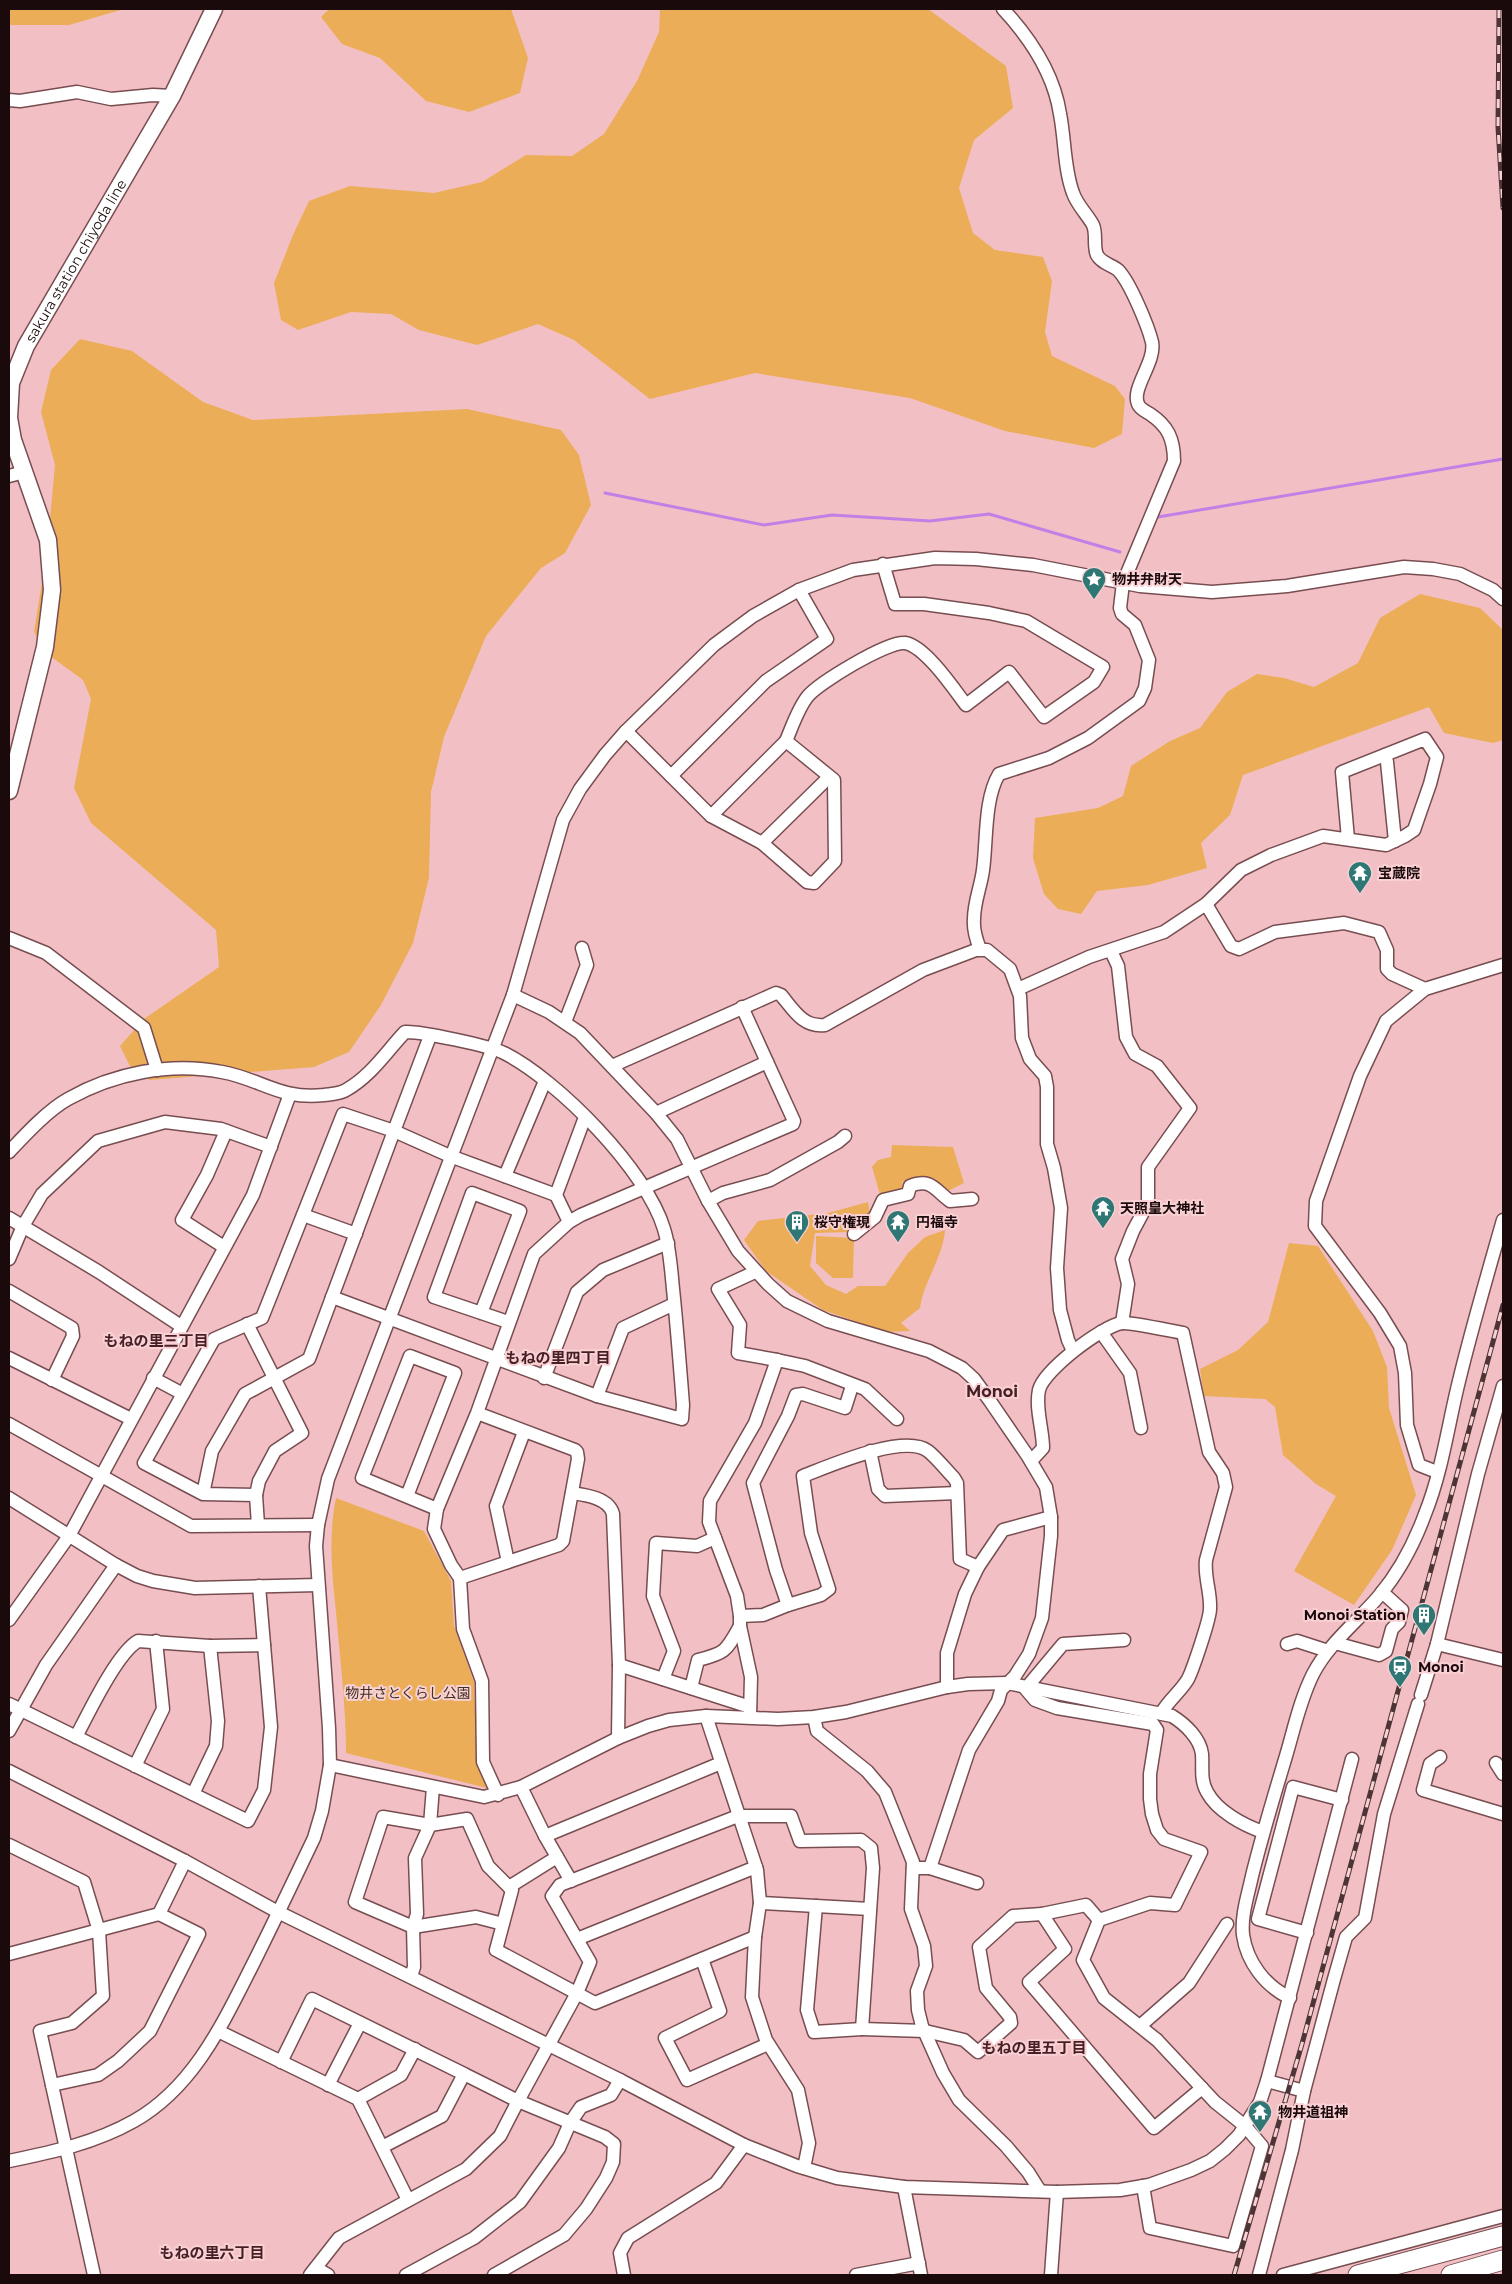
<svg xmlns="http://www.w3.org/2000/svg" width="1512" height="2284" font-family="Montserrat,'Noto Sans JP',sans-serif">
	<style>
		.green { fill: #ebad57 }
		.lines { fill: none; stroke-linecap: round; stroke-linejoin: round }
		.stream { stroke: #c27fe5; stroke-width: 3 }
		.minor-casing { stroke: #774d51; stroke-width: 15 }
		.major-casing { stroke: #774d51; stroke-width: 19 }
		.highway-casing { stroke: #774d51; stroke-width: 21 }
		.minor { stroke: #fff; stroke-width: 12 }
		.major { stroke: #fff; stroke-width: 16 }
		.highway { stroke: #fff; stroke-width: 19 }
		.rail-casing { stroke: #4d3537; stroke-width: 5 }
		.rail { stroke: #f9d0d3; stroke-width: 3; stroke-dasharray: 9; stroke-linecap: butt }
		.labels { text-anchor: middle; stroke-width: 4; stroke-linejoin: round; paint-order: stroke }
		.street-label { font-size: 14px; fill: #1a0a0b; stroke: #f9d0d3 }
		.poi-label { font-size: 14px; font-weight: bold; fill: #1a0a0b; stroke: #f9d0d3; text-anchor: start }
		.park-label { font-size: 14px; fill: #40311e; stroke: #f9d0d3 }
		.neighbourhood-label { font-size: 15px; font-weight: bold; fill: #451f24; stroke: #f9d0d3 }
		.quarter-label { font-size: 16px; font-weight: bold; fill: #451f24; stroke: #f9d0d3 }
	</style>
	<rect width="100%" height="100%" fill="#f2c0c4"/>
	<g class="green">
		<polygon points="9,9 124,9 69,25 9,25"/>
		<polygon points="329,9 511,9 528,58 520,93 469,112 426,101 380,58 342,44 321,17"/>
		<polygon points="660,9 928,9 1006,66 1013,108 974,140 959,188 973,233 995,250 1043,257 1052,281 1045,332 1052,356 1115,386 1125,399 1122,434 1094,448 1005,431 910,398 755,373 650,399 574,340 538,324 477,345 419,330 391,314 351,312 298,330 281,320 274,283 293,235 309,201 350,186 434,193 482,182 526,155 572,156 604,134 637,81 659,32"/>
		<polygon points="80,339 132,351 203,402 253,420 467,409 561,430 579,455 591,505 565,553 541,568 486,636 444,737 431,792 429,878 413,943 381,1005 349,1052 314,1067 150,1080 131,1068 120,1046 144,1019 219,967 216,930 91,823 74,788 91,699 83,680 46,653 34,632 47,551 55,465 41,412 51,370"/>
		<polygon points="1420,594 1480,608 1503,630 1503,740 1493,743 1444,733 1429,707 1243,775 1230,815 1201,843 1207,868 1148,885 1097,891 1081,914 1058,909 1044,894 1033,858 1035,818 1098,808 1123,796 1131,766 1170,741 1200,728 1227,692 1257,674 1284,678 1314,687 1358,663 1380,618"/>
		<path d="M 892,1145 L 953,1147 L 964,1183 L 944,1193 C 928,1173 925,1176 902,1182 L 903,1192 L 881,1198 L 872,1167 L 878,1160 L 891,1157 Z"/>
		<path d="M 868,1202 L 870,1214 L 849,1232 L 815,1233 L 810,1266 L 826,1285 L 846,1294 L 858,1286 L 885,1286 L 908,1253 L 925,1237 L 945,1230 C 943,1258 924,1280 920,1308 L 901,1323 L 910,1331 L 886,1332 L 823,1310 L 766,1271 L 744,1240 L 758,1221 L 828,1213 Z"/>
		<polygon points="816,1236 854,1238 853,1278 833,1278 816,1263"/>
		<polygon points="1289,1243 1318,1246 1373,1331 1387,1367 1389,1408 1416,1495 1392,1550 1354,1605 1294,1571 1336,1496 1316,1484 1283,1455 1275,1407 1265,1399 1204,1396 1200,1369 1238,1350 1268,1322"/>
		<path d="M 336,1498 L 424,1531 L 451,1581 L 454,1626 L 474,1682 L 477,1764 L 487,1788 L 346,1753 C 346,1706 340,1659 336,1612 C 332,1574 328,1537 336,1498 Z"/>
	</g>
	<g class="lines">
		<g class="stream">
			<polyline points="605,493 764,525 832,515 930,521 989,514 1120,552"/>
			<polyline points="1158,517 1503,459"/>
		</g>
		<g class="minor-casing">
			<g id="minor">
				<polyline points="9,100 20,101 77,92 111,99 153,95 172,96"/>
				<polyline points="9,476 24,472"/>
				<path d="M 626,731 L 711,816 L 762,843 L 807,882 L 814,883 L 835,861 L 834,780 L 786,741 C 792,727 798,708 808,696 C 819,683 887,641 905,643 C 925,646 954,689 966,705 L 1009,672 L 1044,717 L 1094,682 L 1103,667 L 1026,621 L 989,613 L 924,604 L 895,604 L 883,564"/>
				<polyline points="1385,755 1387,762 1395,841"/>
				<polyline points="671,776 766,681 827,639 799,590"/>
				<polyline points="711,816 786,741"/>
				<polyline points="762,843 829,777"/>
				<polyline points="1206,904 1231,946 1239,949 1275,932 1344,923 1379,932 1387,950 1387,969 1392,974 1425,989"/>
				<polyline points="9,938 46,953 144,1028 157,1070"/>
				<path d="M 980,949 C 976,939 973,930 974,919 C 974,902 981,886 983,870 C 987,841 984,799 999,774 L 1049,758 L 1088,738 L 1139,701 L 1145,688 L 1149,660 L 1135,625 L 1122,614 L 1120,608 L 1123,583 L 1174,461 C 1174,439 1168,426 1150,414 C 1145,411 1140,409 1138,404 C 1131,388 1156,362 1152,342 C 1148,326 1130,282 1118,270 C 1112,265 1101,263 1097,255 C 1093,246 1097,234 1093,225 C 1087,214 1077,205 1073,193 C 1064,169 1065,139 1060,114 C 1054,74 1030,38 1003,9"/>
				<polyline points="1111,951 1118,966 1126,1037 1135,1054 1157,1066 1190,1108 1148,1167 1148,1203 1133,1231 1122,1259 1128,1284 1122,1323"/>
				<polyline points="1018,989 1089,957 1164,932 1206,904 1241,870 1271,855 1323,836 1386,845 1405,836 1414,830 1430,784 1437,757 1425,739 1342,772 1348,839"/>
				<polyline points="513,995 549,1012 580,1033 656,1113 677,1139 708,1201 738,1251 768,1284 787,1301 828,1321 929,1351 962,1368 974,1379 990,1401 1027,1455 1046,1487 1051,1517 1051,1536 1042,1618 1029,1654 1015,1676 1001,1690 998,1701 969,1750 930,1868 913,1868"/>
				<polyline points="565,1022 587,965 582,948"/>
				<polyline points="430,1036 394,1131 450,1156 556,1195"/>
				<path d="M 612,1066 L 776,993 L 781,995 C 793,1009 803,1028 825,1025 L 923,970 L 976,950 L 987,950 L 1010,969 L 1020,996 L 1022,1038 L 1030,1059 L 1045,1076 L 1047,1087 L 1047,1144 L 1054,1168 L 1061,1208 L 1057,1268 L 1060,1310 L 1068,1340 L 1073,1351"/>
				<polyline points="656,1113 767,1062"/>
				<path d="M 9,1152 C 25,1135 48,1110 68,1099 C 114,1073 170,1062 222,1072 C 261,1079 280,1100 324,1095 C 331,1094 340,1094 346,1090 C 371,1076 386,1052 405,1032 C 420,1031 490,1046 504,1053 C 558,1080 647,1171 664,1229 C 670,1248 671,1269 673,1289 C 677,1327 680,1366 683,1405 L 682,1419 L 597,1396 L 332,1297"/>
				<polyline points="505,1176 545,1081"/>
				<polyline points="708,1201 723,1193 770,1180 838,1142 845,1136"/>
				<polyline points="303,1215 356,1234"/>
				<polyline points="9,1218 99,1272 181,1326"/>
				<polyline points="569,1222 556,1195 585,1117"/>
				<path d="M 854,1234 L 875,1217 L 883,1200 L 908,1194 L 910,1186 C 931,1178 934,1189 950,1201 L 972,1199"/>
				<polyline points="224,1247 182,1220 207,1175 226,1131"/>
				<polyline points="9,1259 23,1226 42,1194 98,1141 165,1122 221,1129 271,1147"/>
				<polyline points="755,1272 718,1289 740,1325 738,1353 777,1360"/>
				<polyline points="9,1291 72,1328 73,1336 52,1380"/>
				<polyline points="481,1313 520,1211 472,1193 434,1297 508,1322"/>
				<polyline points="247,1324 302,1433 275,1451 259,1481 256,1495"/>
				<polyline points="1101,1332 1130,1373 1141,1428"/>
				<polyline points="9,1358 131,1419"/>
				<polyline points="153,1378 183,1394"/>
				<polyline points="544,1378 577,1292 603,1270 668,1243"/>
				<polyline points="597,1396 623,1328 674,1304"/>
				<polyline points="477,1413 575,1450 577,1452 578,1459 563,1541 559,1545 460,1578 451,1565 434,1529 437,1509 477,1413 534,1254 569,1222 581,1215 793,1124 794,1121 742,1007"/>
				<path d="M 897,1419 L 865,1389 L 805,1366 L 777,1360 L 755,1423 L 710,1501 L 709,1522 L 737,1596 L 740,1616 L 763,1615 L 788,1605 L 821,1595 L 829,1589 L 811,1533 L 803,1476 C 829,1466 904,1433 928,1451 C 937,1458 946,1470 954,1478 L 957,1483 L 960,1559 L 978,1567"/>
				<polyline points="9,1424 191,1526 318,1525"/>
				<polyline points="870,1451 878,1489 885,1496 957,1493"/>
				<path d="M 1031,1461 L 1043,1448 C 1043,1429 1035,1409 1039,1390 C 1044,1370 1102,1326 1122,1323 C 1131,1322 1171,1331 1183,1333 L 1209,1452 L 1223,1473 L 1226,1487 L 1206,1560 C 1204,1577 1211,1592 1210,1609 C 1210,1619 1193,1669 1188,1679 C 1181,1691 1169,1700 1162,1712"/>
				<polyline points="1437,1472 1419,1465 1407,1425 1405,1373 1400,1346 1380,1313 1315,1226 1316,1201 1360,1076 1386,1021 1425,989 1503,965"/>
				<path d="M 572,1493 C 586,1495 609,1498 613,1514 L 619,1665 L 618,1738"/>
				<polyline points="203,1494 212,1451 245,1394 309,1359 394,1131 343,1114 262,1318 214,1339 144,1463 203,1494 256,1495 258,1525"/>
				<polyline points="407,1496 455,1373 410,1356 362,1478 437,1509"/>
				<polyline points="9,1498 116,1565 137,1576 153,1581 195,1588 318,1585"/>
				<polyline points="508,1562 496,1506 524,1432"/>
				<polyline points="460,1578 463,1629 482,1681 483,1762 498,1795"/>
				<polyline points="788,1605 776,1570 753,1483 788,1416 796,1395 803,1394 845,1408 852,1386"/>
				<polyline points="740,1616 740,1626 751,1677 750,1716"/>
				<polyline points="9,1620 69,1536 253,1195 290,1094"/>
				<polyline points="1335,1643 1379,1655 1386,1651 1392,1629 1399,1622 1402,1610 1382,1592"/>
				<polyline points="1287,1644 1297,1641 1328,1651"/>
				<polyline points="1437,1644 1503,1660"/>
				<polyline points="619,1665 750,1707"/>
				<polyline points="663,1679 674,1651 653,1596 656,1543 697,1546 715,1538"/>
				<polyline points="947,1687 947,1653 965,1594 978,1567 1003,1530 1051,1517"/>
				<polyline points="1024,1687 1035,1700 1057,1708 1153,1724 1157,1730 1150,1774 1150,1799 1152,1814 1157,1830 1164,1839 1201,1852 1175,1905 1150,1903 1099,1920 1083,1960 1104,1998 1157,2040 1215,2102 1245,2126 1262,2146 1233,2246 1150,2228 1143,2186"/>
				<polyline points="1027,1687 1063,1644 1124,1640"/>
				<path d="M 691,1688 L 698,1660 C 726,1653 726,1651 740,1626"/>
				<polyline points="1421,1695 1437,1644 1478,1474 1503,1386"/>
				<polyline points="9,1704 248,1821 264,1790 271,1727 259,1586"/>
				<polyline points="706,1716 757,1870 760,1903"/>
				<polyline points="814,1717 817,1731 867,1771 885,1792 913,1862 911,1909 924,1946 926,1966 917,1991 918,2010 922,2026 943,2073 959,2100 1006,2146 1028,2172 1040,2191"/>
				<polyline points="9,1731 46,1665 116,1565"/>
				<path d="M 76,1737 C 88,1714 117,1653 138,1641 L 210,1646 L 264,1645"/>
				<polyline points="1440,1757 1430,1764 1423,1790 1503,1814"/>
				<polyline points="1496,1763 1503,1774"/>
				<path d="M 330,1765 L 484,1797 L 521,1787 L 618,1738 L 648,1726 L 669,1720 L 706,1716 L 778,1719 L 814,1717 L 846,1712 L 947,1687 L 968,1684 L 1007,1683 L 1172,1716 C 1185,1724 1200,1738 1202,1754 C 1203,1767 1200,1780 1207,1792 C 1217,1811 1243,1825 1263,1832"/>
				<polyline points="135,1766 163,1709 156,1641"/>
				<polyline points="9,1771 185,1861 278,1912 620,2080 744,2145 797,2166 837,2178 904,2187 1057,2192 1120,2190 1149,2185 1191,2170 1210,2161 1225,2149 1239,2135 1260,2102 1267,2081 1352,1759"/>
				<polyline points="521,1787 545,1836 571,1881"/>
				<polyline points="193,1794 216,1746 218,1721 210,1646"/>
				<polyline points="545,1836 721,1763"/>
				<polyline points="9,1845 84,1882 99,1931 103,1996 72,2023 40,2031 94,2275"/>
				<polyline points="930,1868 977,1883"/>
				<polyline points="509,1887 557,1857"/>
				<polyline points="816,1906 807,2010 814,2032 862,2029"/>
				<polyline points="1042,1914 1086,1905 1099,1920"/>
				<polyline points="503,1924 476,1917 413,1927 355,1902 383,1817 430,1825 467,1819 488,1866 512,1890 496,1950 595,2003 755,1937"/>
				<polyline points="1307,1933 1258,1919 1293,1787 1342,1800"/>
				<polyline points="577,1939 756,1867"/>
				<polyline points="9,1954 159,1914 185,1861"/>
				<polyline points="702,1959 720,2011 665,2038 687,2080 768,2044"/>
				<polyline points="411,1976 414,1967 413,1927 417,1914 415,1858 430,1825 433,1787"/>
				<path d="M 1290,1998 C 1265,1986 1247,1962 1243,1935 C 1241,1915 1248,1895 1252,1876 C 1262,1835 1274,1796 1286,1756 C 1294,1729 1300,1700 1313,1674 C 1329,1643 1357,1622 1379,1596 C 1400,1571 1414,1544 1425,1514 C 1442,1472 1448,1425 1459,1381 C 1472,1327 1488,1273 1503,1220"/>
				<polyline points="1140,2026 1189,1983 1227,1924"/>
				<polyline points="218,2031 358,2099 408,2200"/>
				<polyline points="281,2062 312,1999 464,2074 442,2116 382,2147"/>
				<polyline points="1267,2081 1304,2091"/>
				<polyline points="52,2085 98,2075 118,2061 150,2031 199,1934 159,1914"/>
				<polyline points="328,2085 360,2023"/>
				<polyline points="358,2099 401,2075 415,2049"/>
				<path d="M 9,2161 C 53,2152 95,2143 134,2121 C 194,2087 223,2023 253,1964 C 274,1922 294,1880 314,1838 L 322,1811 L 330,1765 L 329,1728 L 316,1546 L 318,1525 L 328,1479 L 513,995 L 563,820 L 580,789 L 605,755 L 626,731 L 714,645 L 753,616 L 799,590 L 853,570 L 935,558 L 976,559 L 1033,565 L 1140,586 L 1212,592 L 1287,586 L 1404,567 L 1433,569 L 1460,574 L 1493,590 L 1503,599"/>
				<polyline points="804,2168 809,2143 798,2090 766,2040 752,1997 755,1937 760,1903 870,1909"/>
				<polyline points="904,2187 921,2275"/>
				<polyline points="316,2268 328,2275"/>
				<polyline points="310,2275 339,2238 466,2169 500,2136 518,2101 464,2074"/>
				<polyline points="406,2275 474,2238 520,2202 559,2148 570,2123 581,2107 611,2095 620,2080"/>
				<polyline points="494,2275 564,2235 586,2209 606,2178 613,2162 614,2144 605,2137 518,2101 577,1993 590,1962 552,1896 560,1885 738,1816 791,1816 800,1841 861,1840 871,1848 873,1868 862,2029 925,2031 964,2040 978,2052 1011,2023 1010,2017 986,1988 979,1947 1013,1916 1042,1914 1065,1949 1029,1982 1154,2128 1202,2088"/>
				<polyline points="624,2275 620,2253 628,2238 716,2183 744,2145"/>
				<polyline points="856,2275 919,2263"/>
				<polyline points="1051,2275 1057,2192"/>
				<polyline points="1259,2275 1292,2150 1304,2091 1334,1979 1346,1937 1365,1918 1384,1814 1418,1704"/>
				<polyline points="1283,2275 1503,2216"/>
			</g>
		</g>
		<g class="major-casing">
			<g id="major">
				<path id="s1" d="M 9,791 L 45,647 L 52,590 L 48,540 L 13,440 L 9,418 L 11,383 L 26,346 L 172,96 L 214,9"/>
			</g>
		</g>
		<g class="highway-casing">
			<g id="highway">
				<polyline points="1358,2275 1503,2236"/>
				<polyline points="1451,2275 1503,2260"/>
			</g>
		</g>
		<use href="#minor" class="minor"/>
		<use href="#major" class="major"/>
		<use href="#highway" class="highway"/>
		<g class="rail-casing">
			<g id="rail">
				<polyline points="1499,9 1498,127 1503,208"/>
				<polyline points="1234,2275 1302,2044 1503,1305"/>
			</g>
		</g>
		<use href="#rail" class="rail"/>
	</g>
	<defs>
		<g id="sight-pin" transform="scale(1.25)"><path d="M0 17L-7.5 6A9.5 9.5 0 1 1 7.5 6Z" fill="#2e7775" stroke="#f9d0d3"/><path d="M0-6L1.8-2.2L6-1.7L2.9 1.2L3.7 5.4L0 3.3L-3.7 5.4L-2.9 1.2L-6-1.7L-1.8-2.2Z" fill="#fff"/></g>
		<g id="temple-pin" transform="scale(1.25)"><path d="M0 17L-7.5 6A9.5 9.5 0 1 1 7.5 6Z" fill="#2e7775" stroke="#f9d0d3"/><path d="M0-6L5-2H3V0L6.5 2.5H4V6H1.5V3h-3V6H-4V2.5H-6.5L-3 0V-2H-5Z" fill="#fff"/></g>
		<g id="building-pin" transform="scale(1.25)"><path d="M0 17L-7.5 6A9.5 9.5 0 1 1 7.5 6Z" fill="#2e7775" stroke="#f9d0d3"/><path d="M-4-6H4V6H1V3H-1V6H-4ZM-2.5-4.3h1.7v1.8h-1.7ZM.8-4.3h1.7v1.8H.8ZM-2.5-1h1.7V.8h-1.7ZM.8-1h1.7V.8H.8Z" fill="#fff"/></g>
		<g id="station-pin" transform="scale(1.25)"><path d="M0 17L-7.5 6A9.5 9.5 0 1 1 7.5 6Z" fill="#2e7775" stroke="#f9d0d3"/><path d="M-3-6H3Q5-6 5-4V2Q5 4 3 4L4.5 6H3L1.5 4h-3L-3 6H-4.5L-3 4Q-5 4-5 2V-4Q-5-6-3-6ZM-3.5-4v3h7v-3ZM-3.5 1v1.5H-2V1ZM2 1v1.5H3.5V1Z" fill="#fff"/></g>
	</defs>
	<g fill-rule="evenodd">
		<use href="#sight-pin" x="1094" y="579"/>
		<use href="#temple-pin" x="1360" y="873"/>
		<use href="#temple-pin" x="1103" y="1208"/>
		<use href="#building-pin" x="797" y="1222"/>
		<use href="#temple-pin" x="898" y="1222"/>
		<use href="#building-pin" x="1424" y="1615"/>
		<use href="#station-pin" x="1400" y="1667"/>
		<use href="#temple-pin" x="1260" y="2112"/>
	</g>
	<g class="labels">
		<g class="street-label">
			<text dy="5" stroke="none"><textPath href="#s1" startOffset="558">sakura station chiyoda line</textPath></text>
		</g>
		<g class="poi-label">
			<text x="1112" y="584">物井弁財天</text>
			<text x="1378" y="878">宝蔵院</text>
			<text x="1120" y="1213">天照皇大神社</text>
			<text x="814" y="1227">桜守権現</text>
			<text x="916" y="1227">円福寺</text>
			<text x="1406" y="1620" text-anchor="end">Monoi Station</text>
			<text x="1418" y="1672">Monoi</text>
			<text x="1278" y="2117">物井道祖神</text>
		</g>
		<g class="park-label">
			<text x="408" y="1698">物井さとくらし公園</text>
		</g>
		<g class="neighbourhood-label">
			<text x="156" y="1346">もねの里三丁目</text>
			<text x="558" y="1363">もねの里四丁目</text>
			<text x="1034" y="2053">もねの里五丁目</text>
			<text x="212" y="2258">もねの里六丁目</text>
		</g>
		<g class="quarter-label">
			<text x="992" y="1397">Monoi</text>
		</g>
	</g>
	<rect width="1512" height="2284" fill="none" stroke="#1a0a0b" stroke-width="20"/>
</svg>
